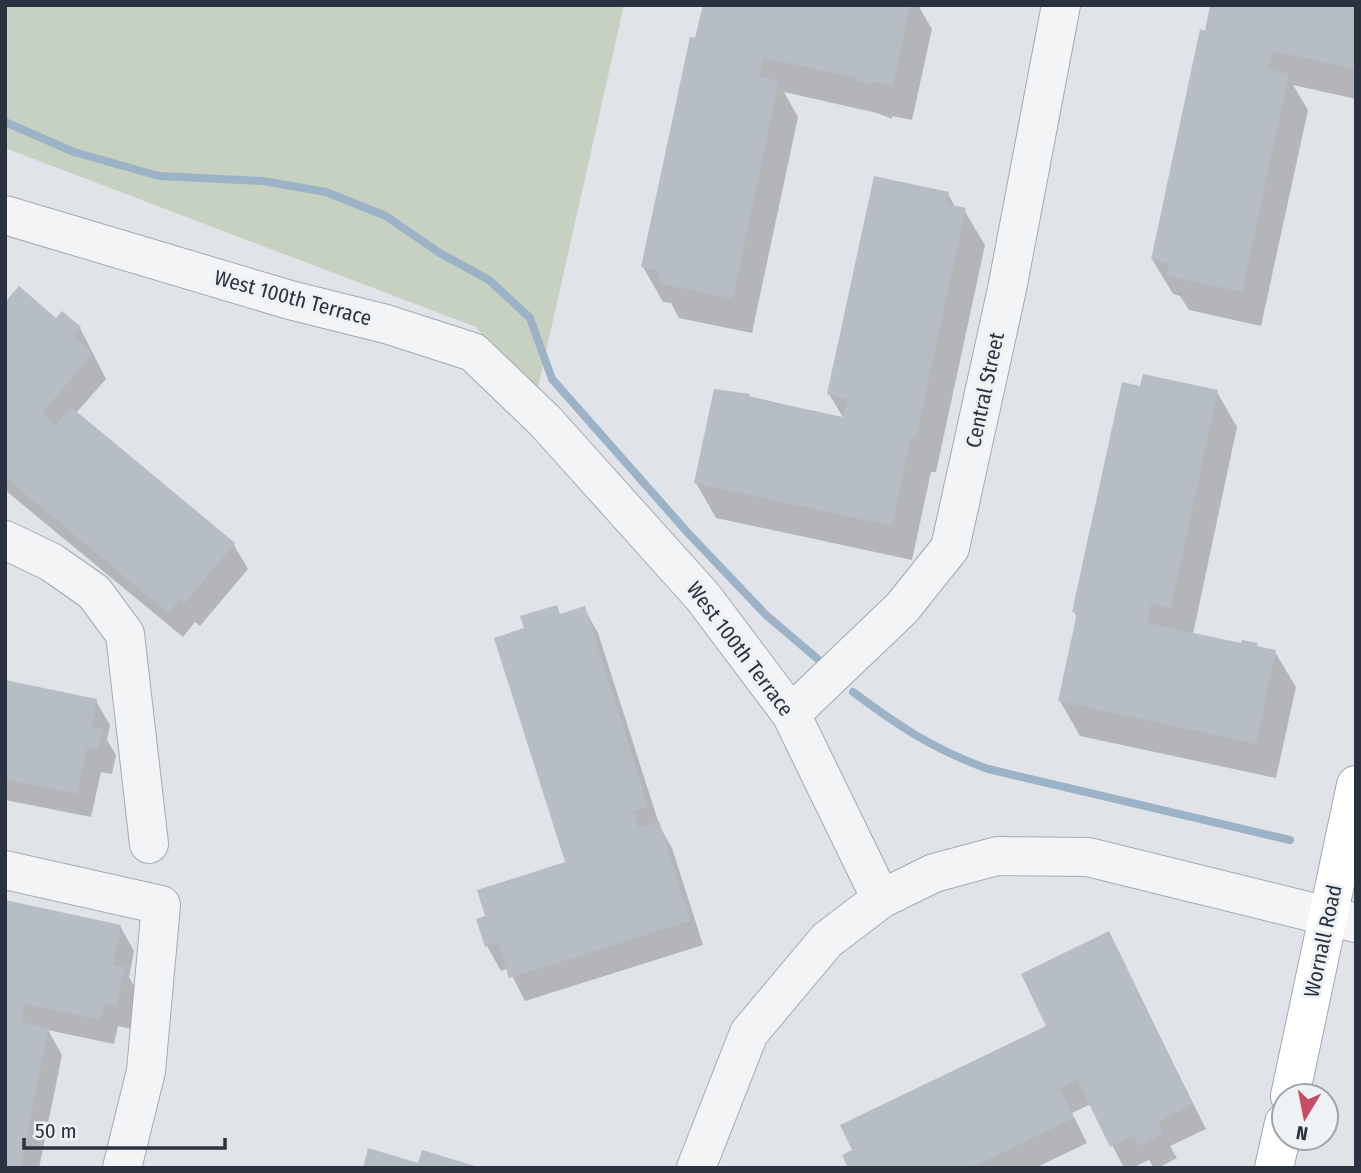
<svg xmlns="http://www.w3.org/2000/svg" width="1361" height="1173" font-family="'Fira Sans Condensed',sans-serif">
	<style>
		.grass { fill: #c6d1c1 }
		.shadow { fill: #0003 }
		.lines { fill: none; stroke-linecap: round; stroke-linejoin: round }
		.stream { stroke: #9cb2c6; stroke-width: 8 }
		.building { fill: #b7bdc4 }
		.minor-casing { stroke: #a5aab2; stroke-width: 40 }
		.major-casing { stroke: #a0a8b3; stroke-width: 40 }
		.minor { stroke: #f2f4f6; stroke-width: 38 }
		.major { stroke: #fff; stroke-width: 38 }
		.labels { text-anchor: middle; stroke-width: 6; stroke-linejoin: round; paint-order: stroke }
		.street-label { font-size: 21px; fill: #29323e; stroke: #eff2f5 }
	</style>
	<rect width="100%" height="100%" fill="#e0e3e8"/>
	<polygon class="grass" points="5,5 624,5 536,396 476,327 5,148"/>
	<g class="shadow">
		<polygon points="704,5 918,5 932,29 912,120 892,116 892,119 877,113 784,92 798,117 752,333 679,318 671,303 663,302 643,267"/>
		<polygon points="1356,5 1356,99 1293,85 1308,110 1261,326 1189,310 1180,296 1173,294 1152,259 1206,33"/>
		<polygon points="948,194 956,208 964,210 985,245 936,472 931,472 912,560 716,518 696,483 748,396 844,419 829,394"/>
		<polygon points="5,305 80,328 106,379 76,413 234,545 248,569 200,626 195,622 183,637 5,490"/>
		<polygon points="1142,388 1217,392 1237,427 1193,634 1242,645 1256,645 1258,648 1275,652 1296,687 1276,778 1080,736 1060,701 1078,619 1074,612"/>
		<polygon points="584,608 598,633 660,827 672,848 703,945 525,1001 508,968 501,971 487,946 487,917 568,863 561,616"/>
		<polygon points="5,682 96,701 110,725 107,740 116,755 112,774 101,772 91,817 5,800"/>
		<polygon points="5,902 120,926 134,951 129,977 138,993 131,1029 118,1026 114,1044 48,1030 62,1055 39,1168 5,1168"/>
		<polygon points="1108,934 1206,1129 1170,1146 1177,1158 1158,1168 1154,1168 1149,1160 1132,1168 1124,1168 1091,1104 1072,1113 1087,1143 1035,1168 850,1168 1048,1026"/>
	</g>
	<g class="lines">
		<g class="stream">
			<polyline points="5,122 74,152 159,176 263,181 326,192 386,216 438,252 489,280 530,318 552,379 688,533 766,615 819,660"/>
			<path d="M 853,692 C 900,727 933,749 988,769 L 1290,840"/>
		</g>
	</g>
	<g class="building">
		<polygon points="703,5 910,5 893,86 873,82 872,85 857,81 858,78 763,58 759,76 779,81 733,299 657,283 660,271 641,267 690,37 695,38"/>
		<polygon points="1210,5 1356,5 1356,69 1272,51 1268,69 1289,74 1242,292 1167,276 1169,263 1151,260 1200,29 1205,31"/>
		<polygon points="874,176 949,192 947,204 966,208 916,438 911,437 892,526 694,483 714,389 750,394 749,397 843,417 847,399 827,394"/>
		<polygon points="19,286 56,318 62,311 81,327 73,336 93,353 42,413 56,425 71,407 235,543 185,603 181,599 168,613 5,477 5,302"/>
		<polygon points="1143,374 1218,390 1171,608 1151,604 1147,623 1241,643 1242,640 1258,643 1257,646 1276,650 1256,744 1058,701 1077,613 1072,612 1122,382 1140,386"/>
		<polygon points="557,605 560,614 585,606 648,806 634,811 639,828 659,821 690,921 509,978 498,943 485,947 476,919 485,916 477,890 565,862 494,638 524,628 520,616"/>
		<polygon points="5,680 97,699 92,726 103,729 98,750 87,748 77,794 5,779"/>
		<polygon points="5,900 121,925 113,965 125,967 117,1005 104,1003 101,1020 25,1004 21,1022 49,1028 20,1168 5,1168"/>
		<polygon points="1109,931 1193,1104 1158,1121 1164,1133 1139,1146 1134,1136 1110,1147 1077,1079 1060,1088 1074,1118 970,1168 848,1168 842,1155 852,1150 840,1125 1046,1026 1021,974"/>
		<polygon points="368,1148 418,1163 422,1150 482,1168 363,1168"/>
	</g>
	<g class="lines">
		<g class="minor-casing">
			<g id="minor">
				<polyline points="5,215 290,300 386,324 473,352 545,421 703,597 791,714 881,899"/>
				<polyline points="5,540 51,562 94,592 125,634 149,844"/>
				<polyline points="791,714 902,608 950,548 1007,289 1061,5"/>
				<polyline points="5,870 161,905 146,1071 122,1168"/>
				<polyline points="696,1168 749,1033 827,940 881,899 934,873 997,856 1088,857 1356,923"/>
			</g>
		</g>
		<g class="major-casing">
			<g id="major">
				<polyline points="1290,1096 1356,785"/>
				<polyline points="1274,1168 1284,1123"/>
			</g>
		</g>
		<use href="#minor" class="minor"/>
		<use href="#major" class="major"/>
	</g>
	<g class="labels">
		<g class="street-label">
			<text transform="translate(293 298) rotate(15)" y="7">West 100th Terrace</text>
			<text transform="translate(985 390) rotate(-78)" y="7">Central Street</text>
			<text transform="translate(740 649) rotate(53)" y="7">West 100th Terrace</text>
			<text transform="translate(1323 941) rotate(-78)" y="7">Wornall Road</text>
		</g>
	</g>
	<rect width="1361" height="1173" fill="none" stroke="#29323e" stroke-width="14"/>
	<g transform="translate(1305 1117) rotate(190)"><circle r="33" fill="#eff2f5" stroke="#a0a5ac" stroke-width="2"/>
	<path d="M0-5L12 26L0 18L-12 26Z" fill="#c64b63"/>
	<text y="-10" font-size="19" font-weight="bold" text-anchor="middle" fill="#29323e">N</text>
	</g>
	<path d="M24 1138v10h201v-10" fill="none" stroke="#29323e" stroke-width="3.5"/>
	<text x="35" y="1138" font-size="21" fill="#29323e" stroke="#eff2f5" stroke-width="5" paint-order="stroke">50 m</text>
</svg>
